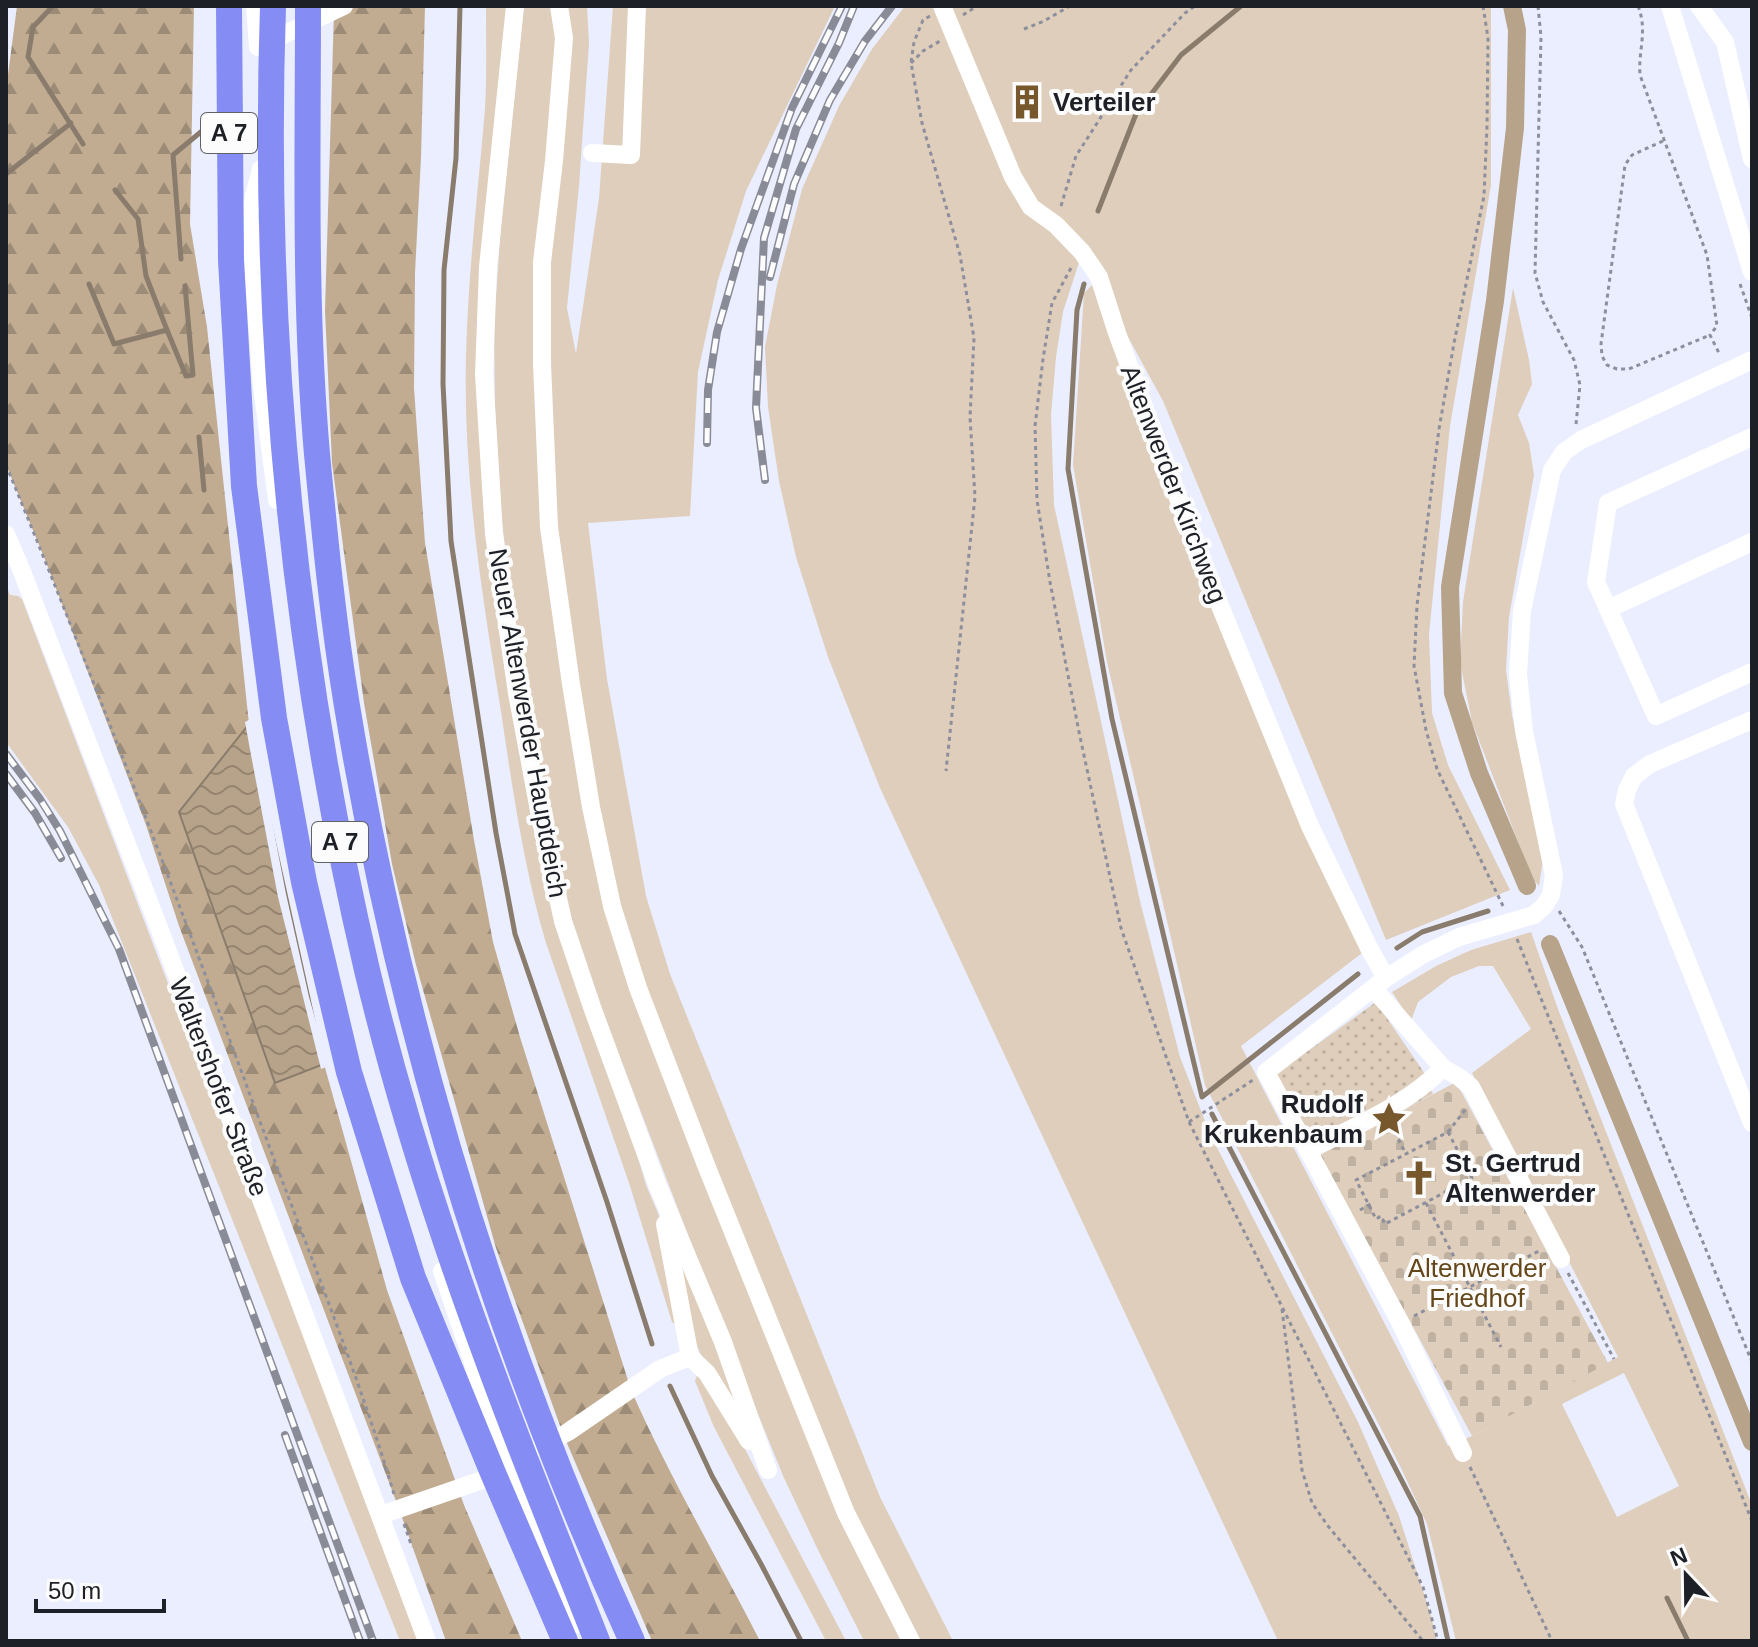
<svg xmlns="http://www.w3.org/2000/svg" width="1758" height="1647" font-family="Arial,sans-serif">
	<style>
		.grass { fill: #decebb; fill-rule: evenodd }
		.forest { fill: url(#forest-firs) }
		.cemetery { fill: url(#cemetery-stones) }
		.park { fill: url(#park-dots) }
		.water { fill: url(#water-waves); stroke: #897c6c; stroke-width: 2 }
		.pier { fill: #ebeeff }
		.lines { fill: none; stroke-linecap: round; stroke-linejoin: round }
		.stream { stroke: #897c6c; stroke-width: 5 }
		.canal { stroke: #b7a389; stroke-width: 18 }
		.path { stroke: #8d8f9c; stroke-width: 3; stroke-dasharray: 4 4; stroke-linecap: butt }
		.minor { stroke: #fff; stroke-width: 18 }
		.highway { stroke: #858cf4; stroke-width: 26 }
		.rail-casing { stroke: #898b97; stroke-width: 8 }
		.rail { stroke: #fcfcfc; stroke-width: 5; stroke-dasharray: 15; stroke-linecap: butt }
		.labels { text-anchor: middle; stroke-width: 8; stroke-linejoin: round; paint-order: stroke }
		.shield { fill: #fcfcfc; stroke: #616267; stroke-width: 2 }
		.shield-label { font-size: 24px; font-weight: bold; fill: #1e2027 }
		.poi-label { font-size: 26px; font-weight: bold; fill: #1e2027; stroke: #fcfcfc; text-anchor: start }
		.street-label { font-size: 26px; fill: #1e2027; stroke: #fcfcfc }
		.park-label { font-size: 26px; fill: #654619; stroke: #fcfcfc }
	</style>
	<defs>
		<pattern id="forest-firs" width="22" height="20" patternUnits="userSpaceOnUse" patternTransform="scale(2)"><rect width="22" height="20" fill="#c1ac92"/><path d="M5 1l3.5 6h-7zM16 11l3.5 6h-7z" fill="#9c8c77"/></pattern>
		<pattern id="cemetery-stones" width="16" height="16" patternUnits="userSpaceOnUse" patternTransform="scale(2)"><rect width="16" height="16" fill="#decebb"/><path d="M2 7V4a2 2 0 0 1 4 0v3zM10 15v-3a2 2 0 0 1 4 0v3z" fill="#beb1a1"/></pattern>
		<pattern id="park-dots" width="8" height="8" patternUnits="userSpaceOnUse" patternTransform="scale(2)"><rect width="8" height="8" fill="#decebb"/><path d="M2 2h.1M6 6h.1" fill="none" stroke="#beb1a1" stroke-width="1.8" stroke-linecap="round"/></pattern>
		<pattern id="water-waves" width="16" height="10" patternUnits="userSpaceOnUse" patternTransform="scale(2)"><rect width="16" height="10" fill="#b7a389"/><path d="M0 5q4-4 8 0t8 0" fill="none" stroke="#948470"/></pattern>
	</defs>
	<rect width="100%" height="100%" fill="#ebeeff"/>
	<g class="grass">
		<path d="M 486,6 L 507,6 L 479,310 L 531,815 L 629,1126 L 646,1185 L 658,1213 L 666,1247 L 676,1325 L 672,1322 L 629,1183 L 546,943 C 523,865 512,785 500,705 C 481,590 463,474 466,356 C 468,274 478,191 485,109 C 487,75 486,40 486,6 Z"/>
		<polygon points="524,6 554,6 559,38 538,461 606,896 907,1641 864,1641 818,1550 784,1478 735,1358 584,963 559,873 537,766 513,611 502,523 495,405 494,324 501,226"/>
		<polygon points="560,6 587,6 589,43 579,186 567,308 576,354 599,198 613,6 835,6 746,191 718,280 698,372 690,516 588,523 607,679 646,896 670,974 880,1497 953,1641 911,1641 846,1513 638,988 571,684 542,364"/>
		<polygon points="905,6 1491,6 1491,185 1450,426 1429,634 1432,713 1448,765 1510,890 1386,940 1163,401 1082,253 1063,312 1056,357 1051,415 1054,505 1140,901 1180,1057 1210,1134 1358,1422 1399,1516 1431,1616 1437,1641 1278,1641 880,788 828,657 796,557 779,481 768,407 765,347 777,285 802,189 839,106 872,49"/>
		<path d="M 1093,284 L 1307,829 L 1362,953 L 1241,1046 L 1448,1446 L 1472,1436 L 1618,1357 L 1472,1073 L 1531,1029 L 1493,966 L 1479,966 L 1451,977 L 1418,1002 L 1411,1021 L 1392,992 L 1436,966 L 1471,950 L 1531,932 L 1558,1009 L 1752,1505 L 1752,1641 L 1456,1641 L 1427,1524 L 1401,1468 L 1205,1085 L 1107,662 L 1073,465 L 1084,293 ZM 1624,1373 L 1679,1486 L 1617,1517 L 1562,1404 Z"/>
		<polygon points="1513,288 1529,360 1532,384 1518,415 1529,443 1534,475 1509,617 1506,670 1512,715 1543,860 1539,886 1532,878 1472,722 1460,662 1463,602"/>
		<polygon points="6,585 10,595 18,596 22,599 199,1065 262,1224 418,1641 400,1641 99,885 68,827 6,742"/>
		<polygon points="678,1258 681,1258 745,1421 702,1357 696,1344"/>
		<polygon points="698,1373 738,1436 846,1641 826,1641 714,1427 695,1381"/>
	</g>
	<g class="forest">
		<polygon points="17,6 194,6 190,224 207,327 249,724 275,1082 324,1064 387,1290 464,1505 522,1641 446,1641 399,1509 179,926 146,825 44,557 6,465 6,90"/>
		<path d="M 344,6 L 425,6 L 421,157 L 415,273 L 414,388 L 425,543 L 474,840 L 493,942 L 520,1037 L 631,1390 C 669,1476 717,1557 760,1641 L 652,1641 L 563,1434 L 496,1248 L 416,965 L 392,864 L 364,703 L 332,463 L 325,311 L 334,11 Z"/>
	</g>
	<polygon class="cemetery" points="1456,1082 1608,1363 1472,1436 1320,1155"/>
	<polygon class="park" points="1376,1002 1423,1071 1433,1094 1320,1155 1276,1074"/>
	<polygon class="water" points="249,724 324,1064 275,1083 179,812"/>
	<polygon class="pier" points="249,720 253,723 286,894 309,997 328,1064 326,1067 321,1069 278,897 251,755 245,722"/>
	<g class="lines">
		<g class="stream">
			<polyline points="53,6 33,27 28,57 83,144"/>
			<polyline points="460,6 456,158 444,270 443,384 451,541 496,833 515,934 607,1202 652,1344"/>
			<polyline points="6,174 71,123"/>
			<polyline points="115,190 138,219 146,276 167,330"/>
			<polyline points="1098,211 1136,114 1181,55 1241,6"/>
			<polyline points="181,259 173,155 208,126 210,119"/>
			<polyline points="89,284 114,344 167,330 186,376 193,375 185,286"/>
			<polyline points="1084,284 1077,310 1068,469 1112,719 1202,1097 1358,974"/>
			<polyline points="199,437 204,490"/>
			<polyline points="1397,948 1422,932 1488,911"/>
			<polyline points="1212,1114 1420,1516 1448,1641"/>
			<polyline points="670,1386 712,1476 761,1564 801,1641"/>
			<polyline points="1667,1598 1688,1641"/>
		</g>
		<g class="canal">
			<polyline points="1512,6 1517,30 1515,128 1495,301 1450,587 1453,693 1479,773 1527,886"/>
			<polyline points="1550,944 1752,1442"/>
		</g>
		<g class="path">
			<polyline points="1483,6 1488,38 1487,126 1484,196 1454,343 1439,429 1417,605 1414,666 1426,730 1437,769 1503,906"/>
			<polyline points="1538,6 1541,37 1535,273 1543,302 1574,360 1580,385 1576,424"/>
			<path d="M 1638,6 C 1648,31 1638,50 1640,75 L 1707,255 L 1717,326 L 1710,335 L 1720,355"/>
			<polyline points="963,15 977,6"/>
			<polyline points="930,16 923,20 914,42 911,63 922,123 960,255 974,338 970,417 975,497 946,771"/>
			<polyline points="1024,29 1044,21 1070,6"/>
			<polyline points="911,63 923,51 940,41"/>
			<polyline points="1663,141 1632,155 1625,165 1601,344 1602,356 1607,365 1617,369 1629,369 1710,335"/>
			<polyline points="1061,206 1076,156 1131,70 1185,13 1195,6"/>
			<polyline points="1071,268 1052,303 1043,359 1035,426 1037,500 1050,582 1079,732 1121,928 1189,1122 1423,1587 1438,1641"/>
			<polyline points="1740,284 1752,318"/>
			<path d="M 6,465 C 95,681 178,900 259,1119 C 305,1243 356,1367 394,1494"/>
			<polyline points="1559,911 1582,947 1752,1362"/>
			<polyline points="1517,939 1752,1521"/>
			<polyline points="1189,1122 1253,1080"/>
			<polyline points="1391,1125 1406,1154"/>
			<polygon points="1448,1132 1472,1178 1385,1224 1381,1216 1376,1219 1356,1180"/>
			<polyline points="1448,1132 1465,1110"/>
			<polyline points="1426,1203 1501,1347"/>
			<polyline points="1360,1210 1374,1202"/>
			<polyline points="1568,1273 1614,1359"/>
			<polyline points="1282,1309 1302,1470 1312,1503 1328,1526 1423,1641"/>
			<polyline points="1414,1316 1539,1251"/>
			<polyline points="1470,1467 1552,1641"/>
			<polyline points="404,1524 412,1547"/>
		</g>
		<g class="minor">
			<polyline points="255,6 258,47 344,6"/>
			<polyline points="515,6 488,267 484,375 494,534 517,693 541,821 563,921 592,1007 657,1184 723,1342 768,1470"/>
			<polyline points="559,6 564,38 554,161 542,262 542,364 549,527 571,684 591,807 612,906 638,988 706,1165 846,1513 911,1641"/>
			<polyline points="942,6 1013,177 1031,207 1056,225 1082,252 1099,277 1117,333 1196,547 1310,826 1369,948 1386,978"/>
			<polyline points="1670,6 1752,272"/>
			<polyline points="1699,6 1725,42 1752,159"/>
			<polyline points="592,153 631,155 637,6"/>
			<polyline points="261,169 249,215 262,386 277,500"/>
			<polyline points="1752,437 1608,503 1596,582 1656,716 1752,672"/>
			<polyline points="6,534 21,569 161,933 427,1641"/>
			<polyline points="1608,609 1752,542"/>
			<polyline points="1752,720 1650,764 1634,776 1627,790 1624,804 1752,1123"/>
			<polyline points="1373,988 1443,1068 1459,1077 1471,1087 1561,1259"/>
			<path d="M 1308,1151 C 1354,1126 1407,1105 1443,1068"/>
			<polyline points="665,1224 690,1357 707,1373 749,1441"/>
			<polyline points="442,1271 508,1467 577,1624"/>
			<polyline points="541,1447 568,1432 660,1369 690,1357"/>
			<polyline points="1463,1453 1401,1324 1266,1072 1386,978 1424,954 1459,937 1534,915 1544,906 1551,895 1554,875 1524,731 1518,674 1522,611 1552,470 1564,452 1581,440 1752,360"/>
			<polyline points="381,1515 491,1477 502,1470"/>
		</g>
		<g class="highway">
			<polyline points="229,6 231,260 244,486 274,718 304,882 349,1072 413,1278 493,1473 565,1641"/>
			<path d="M 273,6 C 262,330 293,654 367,970 C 409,1146 469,1316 535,1484 C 556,1536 576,1589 597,1641"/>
			<path d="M 308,6 C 308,155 304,305 317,454 C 325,538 333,622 347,706 C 400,1028 497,1344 632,1641"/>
		</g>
		<g class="rail-casing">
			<g id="rail">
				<polyline points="770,277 794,184 830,100 865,41 892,6"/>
				<polyline points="707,443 708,390 717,332 741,249 792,108 842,6"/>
				<polyline points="765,480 756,408 764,238 796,129 839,43 854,6"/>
				<polyline points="6,754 40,799 60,831 119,949 373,1641"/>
				<polyline points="6,774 35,813 61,858"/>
				<polyline points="285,1435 360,1641"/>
			</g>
		</g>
		<use href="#rail" class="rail"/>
	</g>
	<defs>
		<g id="building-bare" transform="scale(2.76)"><path d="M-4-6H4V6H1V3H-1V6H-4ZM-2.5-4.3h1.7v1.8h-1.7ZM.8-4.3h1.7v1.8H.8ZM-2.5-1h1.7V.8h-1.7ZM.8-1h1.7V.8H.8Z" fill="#77582d" stroke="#fcfcfc" stroke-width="2.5" paint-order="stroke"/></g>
		<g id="sight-bare" transform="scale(2.76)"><path d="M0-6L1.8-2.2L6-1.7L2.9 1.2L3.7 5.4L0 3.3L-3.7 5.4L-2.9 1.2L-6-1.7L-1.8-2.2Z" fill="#77582d" stroke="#fcfcfc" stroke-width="2.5" paint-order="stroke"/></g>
		<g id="church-bare" transform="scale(2.76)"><path d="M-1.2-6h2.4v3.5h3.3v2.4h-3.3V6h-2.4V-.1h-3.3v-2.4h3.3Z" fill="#77582d" stroke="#fcfcfc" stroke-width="2.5" paint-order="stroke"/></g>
	</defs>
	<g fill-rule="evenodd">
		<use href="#building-bare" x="1027" y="102"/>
		<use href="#sight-bare" x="1389" y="1119"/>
		<use href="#church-bare" x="1419" y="1178"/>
	</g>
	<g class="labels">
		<g class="shield">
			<rect x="201" y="113" width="56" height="40" rx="6"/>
			<rect x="312" y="822" width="56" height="40" rx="6"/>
		</g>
		<g class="shield-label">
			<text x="229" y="141">A 7</text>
			<text x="340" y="850">A 7</text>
		</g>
		<g class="poi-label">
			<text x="1053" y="111">Verteiler</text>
			<text x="1363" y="1113" text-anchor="end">Rudolf<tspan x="1363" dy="30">Krukenbaum</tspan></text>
			<text x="1445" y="1172">St. Gertrud<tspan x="1445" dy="30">Altenwerder</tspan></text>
		</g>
		<g class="street-label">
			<text transform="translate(1174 484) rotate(69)" y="9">Altenwerder Kirchweg</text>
			<text transform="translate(528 723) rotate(80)" y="9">Neuer Altenwerder Hauptdeich</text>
			<text transform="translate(219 1087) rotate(69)" y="9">Waltershofer Straße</text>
		</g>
		<g class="park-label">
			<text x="1477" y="1277">Altenwerder<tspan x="1477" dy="30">Friedhof</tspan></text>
		</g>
	</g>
	<rect width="1758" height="1647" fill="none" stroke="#1e2027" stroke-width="16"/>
	<g transform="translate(1686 1575) rotate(338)" stroke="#fcfcfc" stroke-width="6" paint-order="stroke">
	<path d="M0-6L14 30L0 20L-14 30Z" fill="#1e2027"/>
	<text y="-12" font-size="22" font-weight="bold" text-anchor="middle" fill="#1e2027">N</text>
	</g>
	<path d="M36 1599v12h128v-12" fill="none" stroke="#1e2027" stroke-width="4"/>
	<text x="48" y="1599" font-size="24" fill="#1e2027" stroke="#fcfcfc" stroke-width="6" paint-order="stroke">50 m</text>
</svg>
